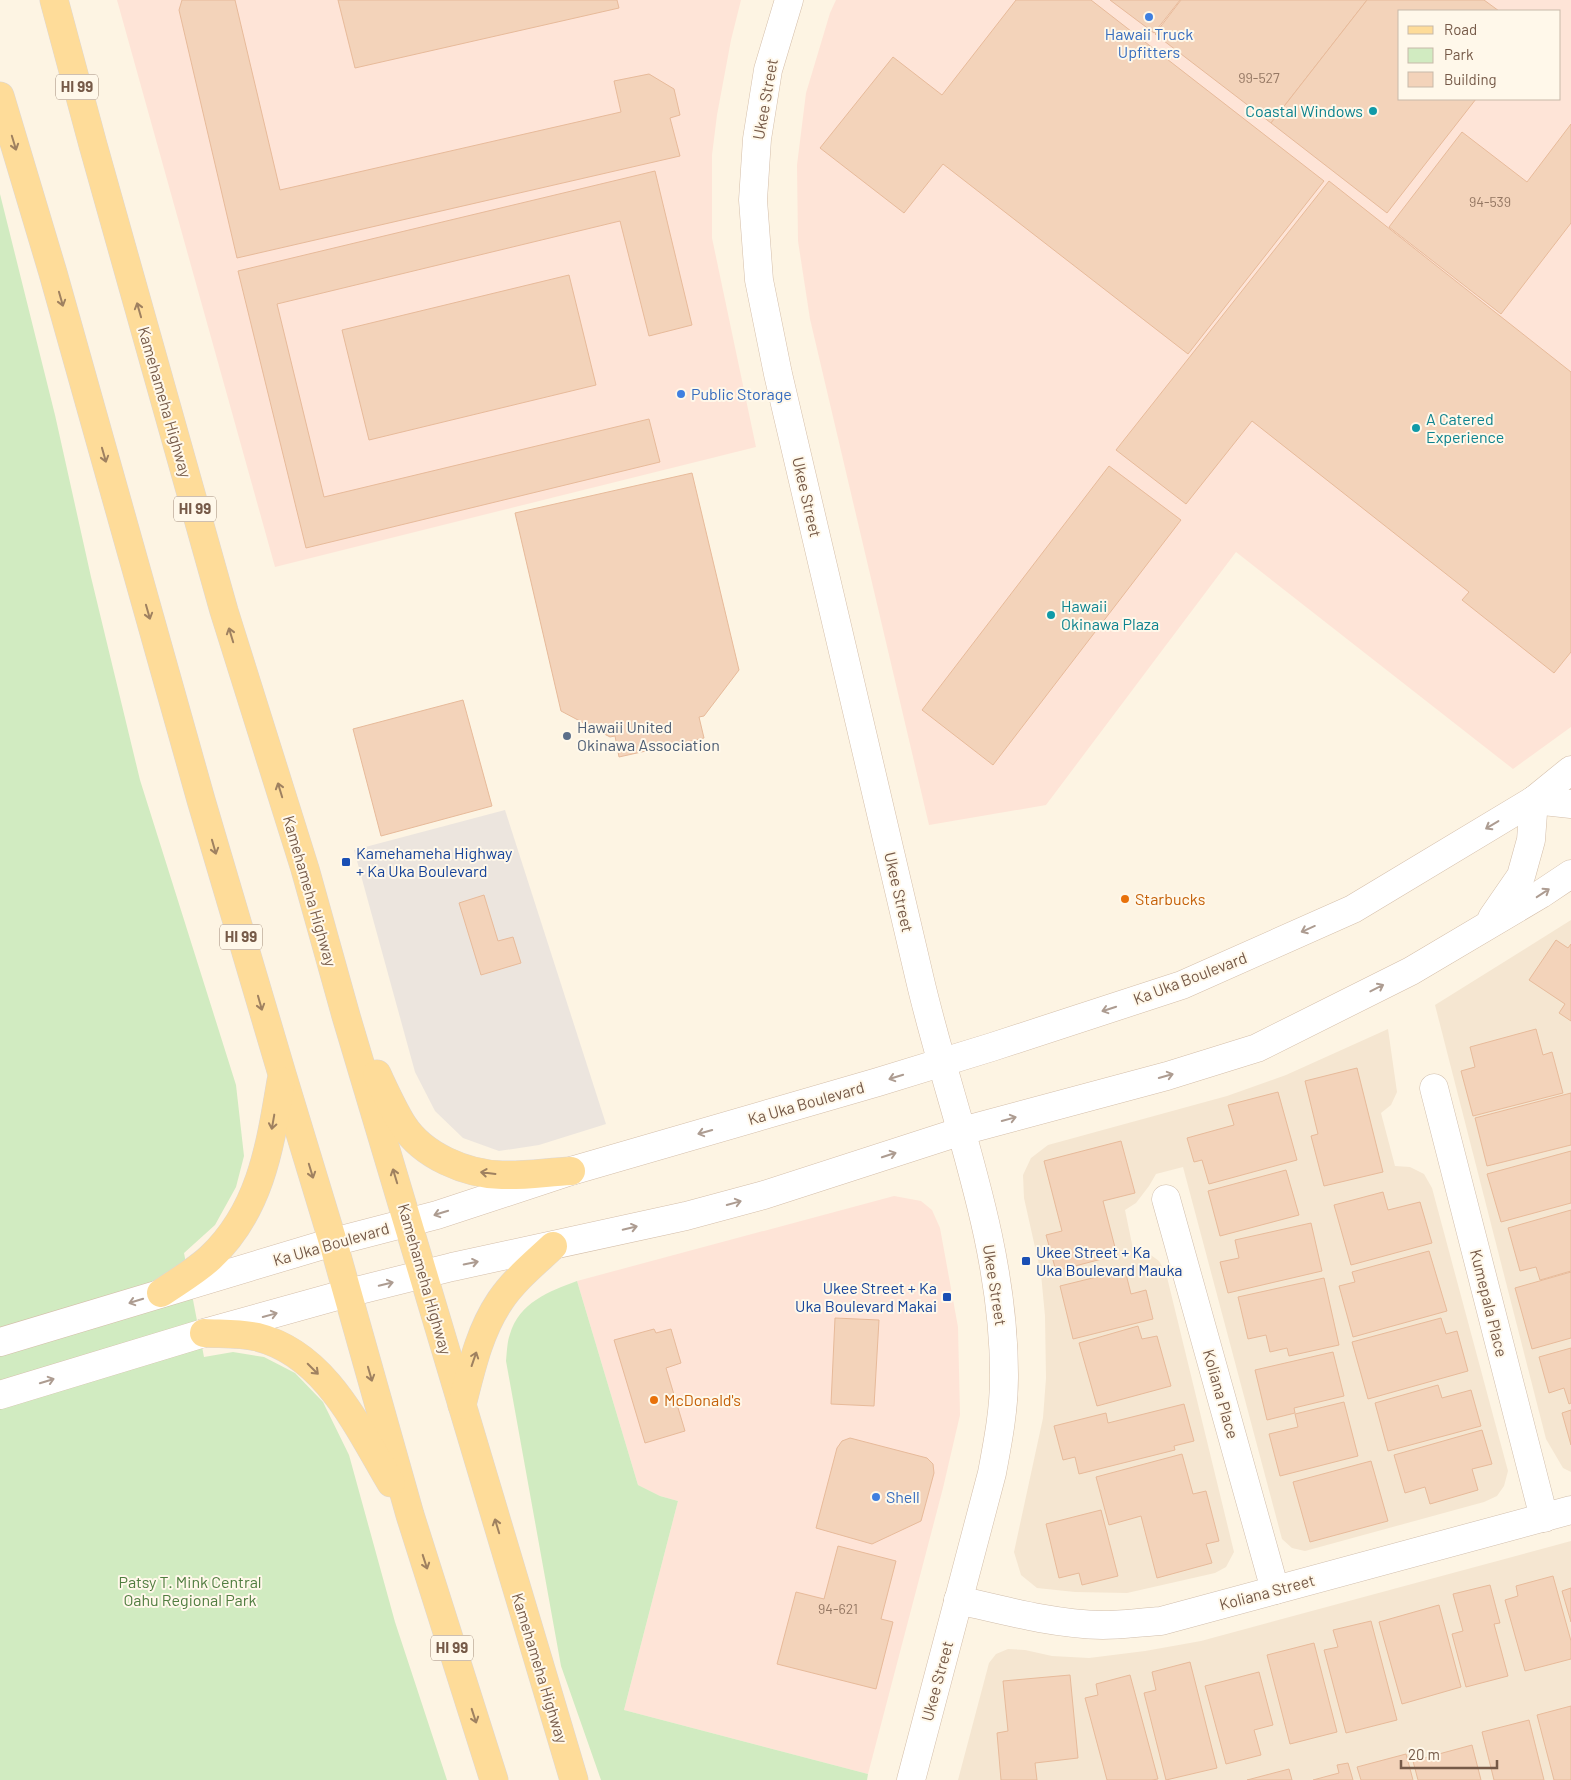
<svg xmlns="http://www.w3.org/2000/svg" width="1571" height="1780" font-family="Barlow,sans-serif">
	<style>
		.residential { fill: #f5e6d1 }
		.commercial { fill: #fee4d7; fill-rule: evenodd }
		.industrial { fill: #ece5de }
		.green { fill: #d1ebc1 }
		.building { fill: #f3d3ba; stroke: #e7ba9a }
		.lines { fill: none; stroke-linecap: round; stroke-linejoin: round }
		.street-casing { stroke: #d1beac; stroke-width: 29 }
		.secondary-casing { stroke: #d4bea9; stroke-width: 29 }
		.primary-casing { stroke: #ded7d3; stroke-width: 29 }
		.street { stroke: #fff; stroke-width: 28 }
		.secondary { stroke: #fff; stroke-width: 28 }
		.primary { stroke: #fedc99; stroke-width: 28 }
		.oneway { stroke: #9f8160 }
		.oneway2 { stroke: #ad9c91 }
		.shop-dot { fill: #3f7fe0; stroke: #fff8ea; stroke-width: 2 }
		.culture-dot { fill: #0f9aa8; stroke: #fff8ea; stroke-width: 2 }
		.service-dot { fill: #5c6f8a; stroke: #fff8ea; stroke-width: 2 }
		.transit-dot { fill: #1a4fb4; stroke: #fff8ea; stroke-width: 2 }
		.food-dot { fill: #e8710a; stroke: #fff8ea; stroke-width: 2 }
		.labels { text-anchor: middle; stroke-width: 4; stroke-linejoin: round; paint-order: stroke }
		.number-label { font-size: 14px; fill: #957864 }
		.shield { fill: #fff8ea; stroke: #9f8979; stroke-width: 1 }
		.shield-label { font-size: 15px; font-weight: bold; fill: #765a48 }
		.shop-label { font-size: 16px; fill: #366cbe; stroke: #fff8ea; text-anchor: start }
		.street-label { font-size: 16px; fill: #765a48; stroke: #fff8ea }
		.culture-label { font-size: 16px; fill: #0d838f; stroke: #fff8ea; text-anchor: start }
		.service-label { font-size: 16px; fill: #4e5e75; stroke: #fff8ea; text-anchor: start }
		.transit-label { font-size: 16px; fill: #164399; stroke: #fff8ea; text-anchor: start }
		.food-label { font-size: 16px; fill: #c56008; stroke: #fff8ea; text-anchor: start }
		.park-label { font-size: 16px; fill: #507d40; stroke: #fff8ea }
	</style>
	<rect width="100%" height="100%" fill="#fdf4e3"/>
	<g class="residential">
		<polygon points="1571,920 1571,1472 1563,1468 1546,1439 1435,1005"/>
		<polygon points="1388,1029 1397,1092 1391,1105 1381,1113 1395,1166 1410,1167 1424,1174 1432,1188 1508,1471 1504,1486 1497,1496 1484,1502 1305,1551 1292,1548 1282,1539 1183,1167 1156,1174 1149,1186 1136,1203 1125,1210 1133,1249 1144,1250 1159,1261 1166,1273 1234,1552 1226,1567 1215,1573 1127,1593 1075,1592 1037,1588 1021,1575 1014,1552 1043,1418 1046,1378 1045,1316 1041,1274 1024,1198 1023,1175 1031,1158 1048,1145 1227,1096 1286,1075"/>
		<polygon points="1571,1541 1571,1780 958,1780 989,1663 996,1654 1008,1649 1025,1650 1052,1656 1089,1658 1145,1651 1201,1641"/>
	</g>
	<g class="commercial">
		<polygon points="117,0 741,0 731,40 717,115 712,155 712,238 756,447 275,567"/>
		<path d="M 836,0 L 1571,0 L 1571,727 L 1513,769 L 1236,552 L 1046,805 L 929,825 L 810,319 L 798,241 L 797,165 L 806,93 L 830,13 ZM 1400,11 L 1560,11 L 1560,99 L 1400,99 Z"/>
		<polygon points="894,1196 921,1201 932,1210 940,1228 958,1327 960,1415 943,1488 868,1774 624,1710 678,1501 660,1496 638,1485 577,1281"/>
	</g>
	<polygon class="industrial" points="505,810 606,1124 539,1145 499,1151 463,1138 435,1111 415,1072 354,850"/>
	<g class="green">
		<polygon points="0,194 55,415 91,577 140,780 236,1085 244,1156 236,1187 215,1225 184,1253 204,1357 233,1352 264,1357 295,1373 323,1402 349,1455 395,1622 447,1780 0,1780"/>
		<path d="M 577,1281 L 638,1485 L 660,1496 L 678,1501 L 624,1710 L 868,1774 L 867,1780 L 601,1780 L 561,1666 L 506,1361 C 507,1352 507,1342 510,1334 C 519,1303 549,1291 577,1281 Z"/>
	</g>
	<g class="building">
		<polygon points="182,0 235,0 280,190 621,112 614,81 649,74 674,89 680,115 670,118 680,156 237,258 179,10"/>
		<polygon points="338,0 617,0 619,8 355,68"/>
		<polygon points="1016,0 1091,0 1324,181 1188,354 943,164 904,213 820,148 893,57 942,95"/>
		<polygon points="1110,0 1180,0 1154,33"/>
		<polygon points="1181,0 1367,0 1271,123 1155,34"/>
		<polygon points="1367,0 1484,0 1499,11 1400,11 1400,99 1476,99 1387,213 1271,123"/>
		<polygon points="1571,124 1571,223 1501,314 1389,227 1462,132 1527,182"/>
		<polygon points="655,171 692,325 649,336 620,221 277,304 324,497 649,419 660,462 306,548 238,271"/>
		<polygon points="1329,181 1571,372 1571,652 1554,673 1462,600 1469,592 1252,421 1186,504 1116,450"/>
		<polygon points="569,275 596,385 369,440 342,330"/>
		<polygon points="1109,466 1181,520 993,765 922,710"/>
		<polygon points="692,473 739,670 704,716 699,717 704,738 619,757 615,736 610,737 561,711 515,513"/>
		<polygon points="463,700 492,806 381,836 353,729"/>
		<polygon points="484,895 498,941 513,937 521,963 481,975 459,903"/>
		<polygon points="1556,940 1568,948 1571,944 1571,1021 1559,1013 1565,1004 1529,980"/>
		<polygon points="1536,1029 1543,1055 1552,1052 1563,1093 1473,1116 1461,1071 1475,1067 1470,1047"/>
		<polygon points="1357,1068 1383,1172 1324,1186 1311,1136 1318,1134 1305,1081"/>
		<polygon points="1278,1092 1297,1160 1209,1184 1202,1160 1194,1162 1187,1138 1234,1125 1228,1105"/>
		<polygon points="1571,1093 1571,1145 1487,1166 1475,1118"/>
		<polygon points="1121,1141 1135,1193 1103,1201 1117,1255 1056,1271 1046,1235 1062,1231 1044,1161"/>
		<polygon points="1571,1151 1571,1203 1501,1222 1487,1174"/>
		<polygon points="1286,1170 1299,1215 1220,1236 1208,1191"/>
		<polygon points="1383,1192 1388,1210 1420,1202 1432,1243 1351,1265 1334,1205"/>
		<polygon points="1571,1210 1571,1271 1540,1280 1536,1267 1520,1271 1508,1228"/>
		<polygon points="1311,1223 1322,1271 1228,1293 1220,1262 1239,1258 1235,1240"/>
		<polygon points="1429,1251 1447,1311 1353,1337 1339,1286 1355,1282 1352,1272"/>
		<polygon points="1125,1270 1131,1294 1146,1290 1153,1319 1073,1339 1060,1286"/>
		<polygon points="1571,1272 1571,1338 1532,1349 1515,1288"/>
		<polygon points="1324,1278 1339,1345 1289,1356 1287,1348 1270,1352 1266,1335 1248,1339 1238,1297"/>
		<polygon points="835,1318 879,1320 874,1406 831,1404"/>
		<polygon points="1441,1318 1446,1334 1457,1331 1468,1371 1368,1399 1352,1342"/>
		<polygon points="1138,1326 1142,1339 1157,1336 1171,1386 1097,1406 1079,1343"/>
		<polygon points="654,1329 656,1333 671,1329 681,1363 666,1368 685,1431 645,1443 614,1340"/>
		<polygon points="1571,1348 1571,1403 1569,1404 1564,1388 1549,1393 1539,1357"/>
		<polygon points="1333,1352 1344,1396 1294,1408 1295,1413 1267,1420 1255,1370"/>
		<polygon points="1438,1385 1442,1398 1471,1390 1481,1426 1388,1451 1375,1403"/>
		<polygon points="1344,1402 1358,1456 1280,1476 1269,1434 1298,1427 1295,1414"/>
		<polygon points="1184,1404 1194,1441 1174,1446 1175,1450 1079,1474 1075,1457 1063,1460 1054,1426 1106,1413 1108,1423"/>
		<polygon points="1571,1410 1571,1445 1562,1413"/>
		<polygon points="1482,1430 1492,1464 1472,1469 1478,1490 1430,1504 1425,1487 1405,1493 1394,1455"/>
		<polygon points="850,1438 927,1458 933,1464 934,1473 921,1521 872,1544 816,1528 837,1448 842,1441"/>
		<polygon points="1182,1454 1193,1494 1206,1491 1219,1541 1206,1544 1212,1563 1157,1578 1141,1516 1109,1525 1096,1477"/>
		<polygon points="1371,1461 1388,1521 1310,1542 1293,1482"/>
		<polygon points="1101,1510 1118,1576 1082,1585 1079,1573 1059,1578 1046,1524"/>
		<polygon points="838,1546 896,1561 881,1619 893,1622 876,1689 777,1664 796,1592 824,1599"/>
		<polygon points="1553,1576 1571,1641 1571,1659 1525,1671 1505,1600 1518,1596 1516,1586"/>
		<polygon points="1490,1585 1500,1623 1494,1624 1508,1676 1466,1687 1452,1634 1463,1631 1453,1594"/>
		<polygon points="1571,1588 1571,1622 1562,1591"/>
		<polygon points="1439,1605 1461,1687 1402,1704 1379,1622"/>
		<polygon points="1371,1621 1397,1720 1346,1733 1324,1650 1338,1647 1333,1630"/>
		<polygon points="1314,1643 1337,1732 1290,1744 1267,1655"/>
		<polygon points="1190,1662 1217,1768 1166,1780 1144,1693 1156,1690 1152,1672"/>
		<polygon points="1259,1672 1273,1725 1254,1730 1261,1755 1226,1764 1205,1686"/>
		<polygon points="1070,1675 1078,1758 1035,1763 1037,1780 1001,1780 997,1733 1008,1731 1003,1681"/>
		<polygon points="1130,1675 1158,1779 1152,1780 1107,1780 1085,1698 1098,1695 1096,1684"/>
		<polygon points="1571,1706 1571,1780 1554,1780 1537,1715"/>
		<polygon points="1529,1720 1544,1780 1494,1780 1482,1732"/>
		<polygon points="1472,1745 1481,1780 1418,1780 1413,1761"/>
		<polygon points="1406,1754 1413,1780 1361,1780 1357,1767"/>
		<polygon points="1348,1763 1353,1780 1313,1780 1339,1773 1337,1765"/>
		<polygon points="1289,1769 1292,1780 1247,1780"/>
	</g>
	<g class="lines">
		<g class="street-casing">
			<g id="street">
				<polyline points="1434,1088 1544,1518"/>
				<polyline points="1166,1199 1275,1590"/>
				<path d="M 958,1600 C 1006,1611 1054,1624 1103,1625 C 1122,1625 1142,1622 1161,1621 L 1571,1510"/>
			</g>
		</g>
		<g class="secondary-casing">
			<g id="secondary">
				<path d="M 789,0 L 768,70 L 757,139 L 753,200 L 759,280 L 778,374 C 826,576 872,778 920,980 C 951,1112 1005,1241 1004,1378 C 1004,1410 998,1441 992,1473 L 911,1780"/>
				<polyline points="1534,800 1571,804"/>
				<polyline points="1492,918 1521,876 1531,840 1534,800"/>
				<polyline points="0,1342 333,1242 437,1215 571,1171 878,1082 992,1047 1182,985 1353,909 1534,800 1571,770"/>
				<polyline points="0,1395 204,1333 348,1293 452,1267 686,1216 764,1195 962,1131 1167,1076 1257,1048 1411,971 1541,894 1571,874"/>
			</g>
		</g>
		<g class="primary-casing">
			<g id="primary">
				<polyline points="54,0 93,145 224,611 305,869 346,1016 574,1780"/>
				<polyline points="0,96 53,273 201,800 282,1074 333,1242 410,1515 494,1780"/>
				<path d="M 377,1074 C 385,1091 393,1109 403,1125 C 423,1156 466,1174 502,1175 C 525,1176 548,1172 571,1171"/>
				<path d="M 161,1293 C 177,1282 196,1271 210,1258 C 261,1210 270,1146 281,1081"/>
				<path d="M 204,1333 C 221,1334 240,1333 257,1337 C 326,1354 358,1428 391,1483"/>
				<path d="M 462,1405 C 471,1370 479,1332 500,1301 C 514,1280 535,1263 553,1246"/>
			</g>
		</g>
		<use href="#street" class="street"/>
		<use href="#secondary" class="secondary"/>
		<use href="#primary" class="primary"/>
	</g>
	<defs><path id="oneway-shaft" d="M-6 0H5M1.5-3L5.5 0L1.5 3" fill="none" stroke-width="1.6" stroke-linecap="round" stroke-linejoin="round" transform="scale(1.25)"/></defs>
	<g class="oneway">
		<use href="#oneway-shaft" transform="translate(14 143) rotate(73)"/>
		<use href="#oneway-shaft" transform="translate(61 299) rotate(74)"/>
		<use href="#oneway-shaft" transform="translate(139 310) rotate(-106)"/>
		<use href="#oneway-shaft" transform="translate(104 455) rotate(74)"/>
		<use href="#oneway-shaft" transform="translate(148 612) rotate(74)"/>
		<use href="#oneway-shaft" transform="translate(231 635) rotate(-107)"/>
		<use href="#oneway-shaft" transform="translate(280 790) rotate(-107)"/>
		<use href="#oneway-shaft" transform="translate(214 847) rotate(74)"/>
		<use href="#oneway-shaft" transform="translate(260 1003) rotate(74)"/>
		<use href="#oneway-shaft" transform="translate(273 1122) rotate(100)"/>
		<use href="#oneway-shaft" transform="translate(311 1171) rotate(73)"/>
		<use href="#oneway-shaft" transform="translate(488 1173) rotate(-173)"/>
		<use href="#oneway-shaft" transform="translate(395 1176) rotate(-107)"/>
		<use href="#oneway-shaft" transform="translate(474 1359) rotate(-71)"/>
		<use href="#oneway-shaft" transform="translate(313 1369) rotate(45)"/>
		<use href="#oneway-shaft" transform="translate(370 1374) rotate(74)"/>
		<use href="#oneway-shaft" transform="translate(497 1526) rotate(-107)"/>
		<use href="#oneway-shaft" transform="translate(425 1562) rotate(72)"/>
		<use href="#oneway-shaft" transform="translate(474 1716) rotate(72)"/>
	</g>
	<g class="oneway2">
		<use href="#oneway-shaft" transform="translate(1492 825) rotate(149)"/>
		<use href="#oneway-shaft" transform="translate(1543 893) rotate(-33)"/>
		<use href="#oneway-shaft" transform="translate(1308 929) rotate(156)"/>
		<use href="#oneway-shaft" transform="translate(1377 988) rotate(-27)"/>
		<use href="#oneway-shaft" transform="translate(1109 1009) rotate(162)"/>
		<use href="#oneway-shaft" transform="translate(1166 1076) rotate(-16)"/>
		<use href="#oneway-shaft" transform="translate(896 1077) rotate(163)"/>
		<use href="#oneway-shaft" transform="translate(1009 1119) rotate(-15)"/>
		<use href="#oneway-shaft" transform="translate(705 1132) rotate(164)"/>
		<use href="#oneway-shaft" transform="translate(889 1155) rotate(-18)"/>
		<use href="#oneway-shaft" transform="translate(734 1203) rotate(-15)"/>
		<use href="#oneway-shaft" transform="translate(441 1213) rotate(163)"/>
		<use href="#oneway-shaft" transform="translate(630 1228) rotate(-13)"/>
		<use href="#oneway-shaft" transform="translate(471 1263) rotate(-12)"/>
		<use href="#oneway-shaft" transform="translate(386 1284) rotate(-14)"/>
		<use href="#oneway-shaft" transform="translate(136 1301) rotate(163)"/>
		<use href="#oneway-shaft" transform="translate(270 1315) rotate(-15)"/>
		<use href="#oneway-shaft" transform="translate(47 1381) rotate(-17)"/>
	</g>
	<g class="shop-dot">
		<circle cx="1149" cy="17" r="5"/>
		<circle cx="681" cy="394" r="5"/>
		<circle cx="876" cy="1497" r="5"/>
	</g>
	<g class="culture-dot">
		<circle cx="1373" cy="111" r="5"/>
		<circle cx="1416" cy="428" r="5"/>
		<circle cx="1051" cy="615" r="5"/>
	</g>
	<circle class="service-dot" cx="567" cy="736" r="5"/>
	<g class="transit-dot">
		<rect x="341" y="857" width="10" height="10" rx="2.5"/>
		<rect x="1021" y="1256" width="10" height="10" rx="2.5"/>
		<rect x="942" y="1292" width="10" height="10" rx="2.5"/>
	</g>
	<g class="food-dot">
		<circle cx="1125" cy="899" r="5"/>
		<circle cx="654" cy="1400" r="5"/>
	</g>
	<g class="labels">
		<g class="number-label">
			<text x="1259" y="83">99-527</text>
			<text x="1490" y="207">94-539</text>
			<text x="838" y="1614">94-621</text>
		</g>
		<g class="shield">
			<rect x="56" y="74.5" width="42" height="25" rx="4"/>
			<rect x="174" y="496.5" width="42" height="25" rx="4"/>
			<rect x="220" y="924.5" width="42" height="25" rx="4"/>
			<rect x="431" y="1635.5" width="42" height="25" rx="4"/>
		</g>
		<g class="shield-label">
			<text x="77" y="92">HI 99</text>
			<text x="195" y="514">HI 99</text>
			<text x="241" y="942">HI 99</text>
			<text x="452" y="1653">HI 99</text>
		</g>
		<g class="shop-label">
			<text x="1149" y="40" text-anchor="middle">Hawaii Truck<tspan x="1149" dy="18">Upfitters</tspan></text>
			<text x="691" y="400">Public Storage</text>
			<text x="886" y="1503">Shell</text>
		</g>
		<g class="street-label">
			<text transform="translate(765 99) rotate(-80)" y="6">Ukee Street</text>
			<text transform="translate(165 402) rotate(74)" y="6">Kamehameha Highway</text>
			<text transform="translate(807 497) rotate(77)" y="6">Ukee Street</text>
			<text transform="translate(310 891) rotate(74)" y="6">Kamehameha Highway</text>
			<text transform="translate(899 892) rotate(77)" y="6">Ukee Street</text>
			<text transform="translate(1190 978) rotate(-21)" y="6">Ka Uka Boulevard</text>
			<text transform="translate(806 1103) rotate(-16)" y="6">Ka Uka Boulevard</text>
			<text transform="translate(331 1244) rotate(-16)" y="6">Ka Uka Boulevard</text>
			<text transform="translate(425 1279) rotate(74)" y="6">Kamehameha Highway</text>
			<text transform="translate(995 1285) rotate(81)" y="6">Ukee Street</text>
			<text transform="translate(1489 1303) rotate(76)" y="6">Kumepala Place</text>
			<text transform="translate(1221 1394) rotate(74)" y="6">Koliana Place</text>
			<text transform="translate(1267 1592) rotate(-15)" y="6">Koliana Street</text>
			<text transform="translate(540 1668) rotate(73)" y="6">Kamehameha Highway</text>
			<text transform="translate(937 1681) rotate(-75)" y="6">Ukee Street</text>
		</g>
		<g class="culture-label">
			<text x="1363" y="117" text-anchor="end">Coastal Windows</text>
			<text x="1426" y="425">A Catered<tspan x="1426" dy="18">Experience</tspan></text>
			<text x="1061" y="612">Hawaii<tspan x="1061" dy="18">Okinawa Plaza</tspan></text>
		</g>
		<g class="service-label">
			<text x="577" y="733">Hawaii United<tspan x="577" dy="18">Okinawa Association</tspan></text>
		</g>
		<g class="transit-label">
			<text x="356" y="859">Kamehameha Highway<tspan x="356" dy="18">+ Ka Uka Boulevard</tspan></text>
			<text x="1036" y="1258">Ukee Street + Ka<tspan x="1036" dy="18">Uka Boulevard Mauka</tspan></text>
			<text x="937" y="1294" text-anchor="end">Ukee Street + Ka<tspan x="937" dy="18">Uka Boulevard Makai</tspan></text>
		</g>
		<g class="food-label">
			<text x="1135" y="905">Starbucks</text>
			<text x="664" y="1406">McDonald's</text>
		</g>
		<g class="park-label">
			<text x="190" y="1588">Patsy T. Mink Central<tspan x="190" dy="18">Oahu Regional Park</tspan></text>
		</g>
	</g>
	<rect x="1398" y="10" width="162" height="90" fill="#fff8ea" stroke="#c8b9a9"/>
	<rect x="1408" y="26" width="25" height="8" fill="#fedc99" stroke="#c8b9a9"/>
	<text x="1444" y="35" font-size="15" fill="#765a48">Road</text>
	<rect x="1408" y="48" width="25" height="15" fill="#d1ebc1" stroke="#c8b9a9"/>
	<text x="1444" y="60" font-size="15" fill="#765a48">Park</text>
	<rect x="1408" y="72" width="25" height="15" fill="#f3d3ba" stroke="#c8b9a9"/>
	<text x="1444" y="85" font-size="15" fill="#765a48">Building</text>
	<path d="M1401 1760v8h96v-8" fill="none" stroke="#765a48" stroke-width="2.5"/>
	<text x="1408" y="1760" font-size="15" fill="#765a48" stroke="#fff8ea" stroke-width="4" paint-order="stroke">20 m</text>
</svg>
